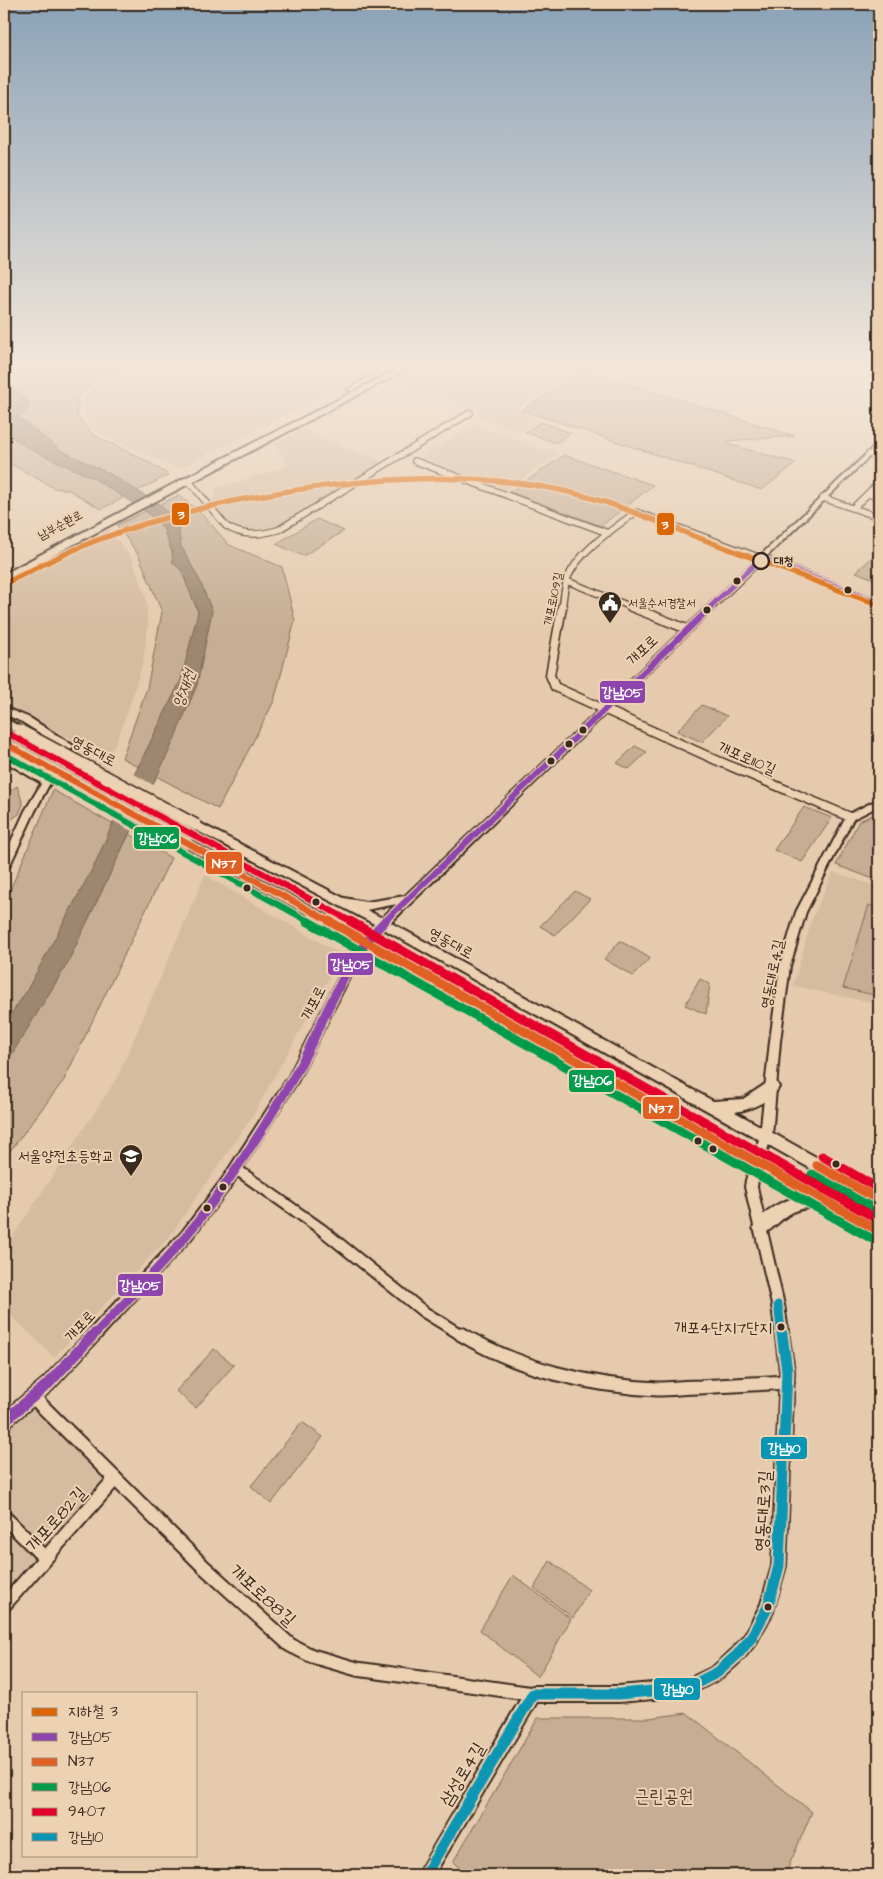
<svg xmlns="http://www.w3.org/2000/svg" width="883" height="1879" font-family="'Architects Daughter','Poor Story',sans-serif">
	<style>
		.built { fill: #d5bba0 }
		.green { fill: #c6ad93; stroke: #806c58 }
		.water { fill: #9d8770; stroke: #76624f }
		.pier { fill: #e5caad }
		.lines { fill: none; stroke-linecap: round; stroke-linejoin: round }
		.minor-far3-casing { stroke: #3b2a1e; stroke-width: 8 }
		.minor-far2-casing { stroke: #3b2a1e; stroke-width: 11 }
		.minor-far1-casing { stroke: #3b2a1e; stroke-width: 14 }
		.minor-casing { stroke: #3b2a1e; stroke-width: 17 }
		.tertiary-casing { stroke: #3b2a1e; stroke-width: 4 }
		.secondary-casing { stroke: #3b2a1e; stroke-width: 4 }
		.primary-casing { stroke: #3b2a1e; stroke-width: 4 }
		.trunk-casing { stroke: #3b2a1e; stroke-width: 4 }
		.minor-far3 { stroke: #ecd1b3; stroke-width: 5.5 }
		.minor-far2 { stroke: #ecd1b3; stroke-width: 8 }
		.minor-far1 { stroke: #ecd1b3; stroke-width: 10 }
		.minor { stroke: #ecd1b3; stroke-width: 13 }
		.tertiary { fill: #ecd1b3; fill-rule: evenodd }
		.secondary { fill: #ecd1b3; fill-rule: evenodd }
		.primary { fill: #ecd1b3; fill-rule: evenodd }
		.trunk { fill: #ecd1b3; fill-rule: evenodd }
		.primary-bridge-casing { stroke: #3b2a1e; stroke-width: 14; stroke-linecap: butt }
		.primary-bridge { stroke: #ecd1b3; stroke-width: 11 }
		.bus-1-far3-casing { stroke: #ecd1b3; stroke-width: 8 }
		.bus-1-far2-casing { stroke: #ecd1b3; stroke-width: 9 }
		.bus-1-far1-casing { stroke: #ecd1b3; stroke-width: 12 }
		.bus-1-casing { stroke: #ecd1b3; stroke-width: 15 }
		.bus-2-far1-casing { stroke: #ecd1b3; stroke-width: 9 }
		.bus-2-casing { stroke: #ecd1b3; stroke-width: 12 }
		.bus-3-far1-casing { stroke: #ecd1b3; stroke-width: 9 }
		.bus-3-casing { stroke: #ecd1b3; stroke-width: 12 }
		.bus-4-far1-casing { stroke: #ecd1b3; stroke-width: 9 }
		.bus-4-casing { stroke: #ecd1b3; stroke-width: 12 }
		.bus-5-far1-casing { stroke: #ecd1b3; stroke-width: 12 }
		.bus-5-casing { stroke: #ecd1b3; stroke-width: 15 }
		.bus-1-far3 { stroke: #8e44ad; stroke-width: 5 }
		.bus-1-far2 { stroke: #8e44ad; stroke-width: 6 }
		.bus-1-far1 { stroke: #8e44ad; stroke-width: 9 }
		.bus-1 { stroke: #8e44ad; stroke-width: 11 }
		.bus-2-far1 { stroke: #e05f22; stroke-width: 6 }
		.bus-2 { stroke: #e05f22; stroke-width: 9 }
		.bus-3-far1 { stroke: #069a4c; stroke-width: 6 }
		.bus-3 { stroke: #069a4c; stroke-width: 9 }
		.bus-4-far1 { stroke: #e4002b; stroke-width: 6 }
		.bus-4 { stroke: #e4002b; stroke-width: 9 }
		.bus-5-far1 { stroke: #0996b4; stroke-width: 9 }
		.bus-5 { stroke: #0996b4; stroke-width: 11 }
		.metro-1-casing { stroke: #ecd1b3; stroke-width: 8 }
		.metro-1 { stroke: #db6503; stroke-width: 5.5 }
		.stop-dot { fill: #ecd1b3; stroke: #3b2a1e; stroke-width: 2.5 }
		.bus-dot { fill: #3b2a1e; stroke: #ecd1b3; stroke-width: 2 }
		.labels { text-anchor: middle; stroke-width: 4; stroke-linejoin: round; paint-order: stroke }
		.far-street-label { font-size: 12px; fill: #3b2a1e; stroke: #ecd1b3 }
		.far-stop-label { font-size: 12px; font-weight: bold; fill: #3b2a1e; stroke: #ecd1b3; text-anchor: start }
		.far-poi-label { font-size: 12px; fill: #3b2a1e; stroke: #ecd1b3; text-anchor: start }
		.street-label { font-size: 15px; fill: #3b2a1e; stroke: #ecd1b3 }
		.poi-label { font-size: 15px; fill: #3b2a1e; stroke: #ecd1b3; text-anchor: end }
		.water-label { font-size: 16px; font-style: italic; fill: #544132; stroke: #ecd1b3 }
		.near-bus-label { font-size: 16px; fill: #3b2a1e; stroke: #ecd1b3; text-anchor: end }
		.near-street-label { font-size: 18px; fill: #3b2a1e; stroke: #ecd1b3 }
		.near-park-label { font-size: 18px; fill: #503e30; stroke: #ecd1b3 }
		.line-badge { stroke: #ecd1b3; stroke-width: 2 }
		.badge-label { font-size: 14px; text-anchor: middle; font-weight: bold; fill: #fff }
	</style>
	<rect width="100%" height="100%" fill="#e5caad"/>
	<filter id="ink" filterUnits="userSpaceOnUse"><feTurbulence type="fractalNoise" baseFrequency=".02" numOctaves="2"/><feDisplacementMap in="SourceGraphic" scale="10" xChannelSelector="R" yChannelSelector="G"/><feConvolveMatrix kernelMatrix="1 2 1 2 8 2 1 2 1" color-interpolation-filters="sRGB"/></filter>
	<g filter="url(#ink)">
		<g class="built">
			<polygon points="132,368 380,368 178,469 97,432 84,417 84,396 100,381"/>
			<polygon points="441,368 582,368 517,409 540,418 519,431 476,416 480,411 405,387"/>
			<polygon points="474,425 558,454 506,490 420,458"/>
			<polygon points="302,430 386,463 315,510 261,532 232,527 208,501 217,497 214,489 267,473 288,465 275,444"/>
			<polygon points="109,529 132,559 146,596 148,626 143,662 131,701 115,745 105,757 4,703 4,585"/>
			<polygon points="833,872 879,887 879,1004 793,986 812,919"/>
			<polygon points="205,875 342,955 252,1117 169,1237 54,1357 4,1309 4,1250 117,1078"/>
			<polygon points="35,1403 111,1481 4,1599 4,1427"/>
		</g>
		<g class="green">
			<polygon points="44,368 120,368 98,378 77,398 77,416 93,435 145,460 169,475 101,509 69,490 54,488 4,460 4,373"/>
			<polygon points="584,370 795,436 729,441 727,444 796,463 762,490 522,410"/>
			<polygon points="541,422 571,433 556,443 525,432"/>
			<polygon points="564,455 653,485 601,526 510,492"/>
			<polygon points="179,495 205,517 229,545 282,567 295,621 274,701 218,809 122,758 147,688 162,612 139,556 117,525"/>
			<polygon points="317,519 344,531 303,556 276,544"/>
			<polygon points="879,551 879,581 856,572"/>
			<polygon points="702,705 727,716 702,742 677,731"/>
			<polygon points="635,746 647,752 629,769 617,763"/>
			<polygon points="17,786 23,804 19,814 5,824 9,827 4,839 4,795"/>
			<polygon points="53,790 171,858 64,1080 4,1159 4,904"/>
			<polygon points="804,807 832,818 802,862 774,850"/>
			<polygon points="879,812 879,881 836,865 859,821"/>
			<polygon points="575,891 590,899 555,935 540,926"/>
			<polygon points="869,905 879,908 879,996 843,988"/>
			<polygon points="620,941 650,958 633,976 604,959"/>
			<polygon points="700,979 710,984 706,1014 685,1005"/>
			<polygon points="214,1349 234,1365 196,1408 176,1391"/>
			<polygon points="302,1422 323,1437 271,1504 251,1486"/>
			<polygon points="550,1561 589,1590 573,1618 534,1588"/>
			<polygon points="513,1575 571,1619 538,1677 480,1630"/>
			<polygon points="687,1713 812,1812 785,1875 467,1875 453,1862 538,1718 649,1718"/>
		</g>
		<polygon class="water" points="4,377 30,405 23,414 18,417 60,450 110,474 162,506 178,526 181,546 200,581 212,611 197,685 170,749 66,966 4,1067 4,1025 26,992 95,864 134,775 181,680 198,612 181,570 173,563 172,552 163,528 147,512 95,479 30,449 6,433 4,417 7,414 9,404 4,399 6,396 4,394"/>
		<polygon class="pier" points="132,773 155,786 133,832 112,820"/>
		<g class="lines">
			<g class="minor-far3-casing">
				<g id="minor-far3">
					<polyline points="869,454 879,457"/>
					<polyline points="415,461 608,533"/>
					<path d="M 188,480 L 226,526 C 243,537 259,535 278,530 L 470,413"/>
					<polyline points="868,494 879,497"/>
					<polyline points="823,498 879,517"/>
					<polyline points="853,508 879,483"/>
					<polyline points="567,581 634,608"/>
					<path d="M 562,608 C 564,598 564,586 568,577 C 581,549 612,530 636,512 L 761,558"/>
				</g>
			</g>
			<g class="minor-far2-casing">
				<g id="minor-far2">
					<polyline points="562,607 550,675 555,687 716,760 850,817"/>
					<polyline points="631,607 687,629"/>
				</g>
			</g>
			<g class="minor-far1-casing">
				<polyline id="minor-far1" points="236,1169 321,1229 424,1312 463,1336"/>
			</g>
			<g class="minor-casing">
				<g id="minor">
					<path d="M 461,1334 C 519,1369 591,1386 658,1389 C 671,1389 686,1387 700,1387 C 729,1385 758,1384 787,1382"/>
					<polyline points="34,1398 204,1567 290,1645 312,1656 357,1669 533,1694"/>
					<polyline points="4,1517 45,1558"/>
					<polyline points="4,1605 115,1479"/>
				</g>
			</g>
			<g class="tertiary-casing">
				<g id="tertiary">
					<polygon points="879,442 879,447 766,557 879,600 879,604 762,561 378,935 358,960 297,1082 231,1186 190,1240 53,1389 9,1426 4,1428 4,1412 43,1379 182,1232 223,1178 289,1076 350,955 370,929 397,904 366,910 341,905 339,902 341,899 344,898 366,902 405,896"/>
					<polygon points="47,778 51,781 35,811 9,867 4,870 4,857 25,811 44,779"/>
					<polygon points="879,799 879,806 853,819 806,912 790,966 780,1041 772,1136 759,1173 757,1187 784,1305 794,1371 786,1566 773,1612 756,1643 743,1659 723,1677 687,1696 619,1702 537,1702 434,1875 417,1875 527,1688 533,1686 619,1686 686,1680 713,1667 733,1649 746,1633 761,1604 772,1566 780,1371 772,1305 745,1187 746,1180 760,1136 770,1041 780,966 796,912 847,815"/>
				</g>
			</g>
			<g class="secondary-casing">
				<polygon id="secondary" points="383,368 391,368 352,391 347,390"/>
			</g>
			<g class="primary-casing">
				<g id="primary">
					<polygon points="400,368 409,368 4,581 4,574 181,480"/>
					<polygon points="4,707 30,718 74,746 65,756 51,784 43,784 4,761 4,753 45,775 56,754 62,747 22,722 4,714"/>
					<polygon points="4,718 25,729 26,731 25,733 17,733 4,725"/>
					<path d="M 196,821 L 386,920 L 713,1101 L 743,1099 L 767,1083 L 772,1081 L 777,1083 L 779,1087 C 772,1101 749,1110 735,1112 L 879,1192 L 879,1207 L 378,926 L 192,828 L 190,825 Z"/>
					<path d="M 187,839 L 371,939 L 831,1195 L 879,1223 L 879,1238 C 848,1228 830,1196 793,1212 C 781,1218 773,1230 761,1235 L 756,1233 L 753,1228 C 761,1210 785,1199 803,1196 L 363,945 L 183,846 L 181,843 L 183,840 Z"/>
				</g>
			</g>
			<g class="trunk-casing">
				<polygon id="trunk" points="4,368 25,368 4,372"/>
			</g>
			<use href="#minor-far3" class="minor-far3"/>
			<use href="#minor-far2" class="minor-far2"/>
			<use href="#minor-far1" class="minor-far1"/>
			<use href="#minor" class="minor"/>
			<use href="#tertiary" class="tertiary"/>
			<use href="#secondary" class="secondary"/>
			<use href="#primary" class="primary"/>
			<use href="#trunk" class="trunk"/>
			<g class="primary-bridge-casing">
				<g id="primary-bridge">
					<polyline points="21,731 196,825"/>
					<polyline points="4,743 187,843"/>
				</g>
			</g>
			<use href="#primary-bridge" class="primary-bridge"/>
			<g class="bus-1-far3-casing">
				<g id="bus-1-far3">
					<polyline points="761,558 879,602"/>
					<polyline points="709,608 761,558"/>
				</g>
			</g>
			<g class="bus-1-far2-casing">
				<polyline id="bus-1-far2" points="384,922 711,607"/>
			</g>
			<g class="bus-1-far1-casing">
				<path id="bus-1-far1" d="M 93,1336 C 124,1303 157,1271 186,1236 C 226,1188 261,1133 292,1080 C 324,1027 340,964 385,921"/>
			</g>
			<g class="bus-1-casing">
				<polyline id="bus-1" points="4,1421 48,1384 94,1334"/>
			</g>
			<g class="bus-2-far1-casing">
				<polyline id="bus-2-far1" points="4,743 331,922"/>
			</g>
			<g class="bus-2-casing">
				<g id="bus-2">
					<polyline points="329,921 879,1231"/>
					<polyline points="817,1165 879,1200"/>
				</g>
			</g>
			<g class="bus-3-far1-casing">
				<polyline id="bus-3-far1" points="4,754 310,922"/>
			</g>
			<g class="bus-3-casing">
				<g id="bus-3">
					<polyline points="307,921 874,1240"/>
					<polyline points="812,1174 874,1209"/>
				</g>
			</g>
			<g class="bus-4-far1-casing">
				<polyline id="bus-4-far1" points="9,734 352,922"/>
			</g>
			<g class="bus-4-casing">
				<g id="bus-4">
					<polyline points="350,921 879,1220"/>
					<polyline points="822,1156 879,1189"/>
				</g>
			</g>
			<g class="bus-5-far1-casing">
				<polyline id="bus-5-far1" points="778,1305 782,1336"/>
			</g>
			<g class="bus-5-casing">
				<g id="bus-5">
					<polyline points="533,1694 619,1694 687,1688 718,1672 738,1654 751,1638 768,1607 779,1566 787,1371 782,1334"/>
					<polyline points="425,1875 533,1694"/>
				</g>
			</g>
			<use href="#bus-1-far3" class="bus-1-far3"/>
			<use href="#bus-1-far2" class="bus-1-far2"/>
			<use href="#bus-1-far1" class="bus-1-far1"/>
			<use href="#bus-1" class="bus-1"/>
			<use href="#bus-2-far1" class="bus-2-far1"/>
			<use href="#bus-2" class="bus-2"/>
			<use href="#bus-3-far1" class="bus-3-far1"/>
			<use href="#bus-3" class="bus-3"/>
			<use href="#bus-4-far1" class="bus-4-far1"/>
			<use href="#bus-4" class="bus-4"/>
			<use href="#bus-5-far1" class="bus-5-far1"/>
			<use href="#bus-5" class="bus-5"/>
			<g class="metro-1-casing">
				<path id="metro-1" d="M 4,584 C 34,569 64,553 95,541 C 226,491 427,460 564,491 C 610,501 651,519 694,536 C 756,559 818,582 879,605"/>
			</g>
			<use href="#metro-1" class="metro-1"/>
		</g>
	</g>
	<linearGradient id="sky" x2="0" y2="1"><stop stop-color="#8aa2b8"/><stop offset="0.58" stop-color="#f3e7da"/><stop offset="1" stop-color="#f3e7da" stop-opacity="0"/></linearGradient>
	<rect width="883" height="631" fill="url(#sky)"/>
	<defs>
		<g id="civic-pin" transform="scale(1.25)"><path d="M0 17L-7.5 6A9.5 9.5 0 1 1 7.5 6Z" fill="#3b2a1e" stroke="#ecd1b3"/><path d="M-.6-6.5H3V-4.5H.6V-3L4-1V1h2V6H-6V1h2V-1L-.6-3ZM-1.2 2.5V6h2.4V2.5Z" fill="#fff"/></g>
		<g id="school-pin" transform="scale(1.25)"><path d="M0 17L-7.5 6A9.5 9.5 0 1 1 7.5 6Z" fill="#3b2a1e" stroke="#ecd1b3"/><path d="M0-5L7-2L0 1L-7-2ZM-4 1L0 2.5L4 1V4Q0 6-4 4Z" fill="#fff"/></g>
	</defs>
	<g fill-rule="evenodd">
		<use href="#civic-pin" x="610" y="603"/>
		<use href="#school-pin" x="131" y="1156"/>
	</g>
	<circle class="stop-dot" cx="761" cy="561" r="8"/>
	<g class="bus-dot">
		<circle cx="737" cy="581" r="4.5"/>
		<circle cx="848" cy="590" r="4.5"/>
		<circle cx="707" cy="610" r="4.5"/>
		<circle cx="583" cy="730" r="4.5"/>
		<circle cx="569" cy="744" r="4.5"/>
		<circle cx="551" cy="761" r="4.5"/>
		<circle cx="247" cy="888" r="4.5"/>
		<circle cx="316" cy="902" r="4.5"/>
		<circle cx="698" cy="1141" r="4.5"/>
		<circle cx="713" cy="1149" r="4.5"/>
		<circle cx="836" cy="1164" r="4.5"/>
		<circle cx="223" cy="1187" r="4.5"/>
		<circle cx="207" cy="1208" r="4.5"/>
		<circle cx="781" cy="1327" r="4.5"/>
		<circle cx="768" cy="1607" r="4.5"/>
	</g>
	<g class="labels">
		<g class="far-street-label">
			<text transform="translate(60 525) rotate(-28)" y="4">남부순환로</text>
			<text transform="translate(553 599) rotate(-78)" y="4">개포로109길</text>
		</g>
		<g class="far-stop-label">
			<text x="774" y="565">대청</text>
		</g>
		<g class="far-poi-label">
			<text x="628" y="607">서울수서경찰서</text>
		</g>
		<g class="street-label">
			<text transform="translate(642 650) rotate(-44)" y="5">개포로</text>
			<text transform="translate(94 751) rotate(28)" y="5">영동대로</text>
			<text transform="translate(747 758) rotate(23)" y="5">개포로110길</text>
			<text transform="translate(451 943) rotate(29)" y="5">영동대로</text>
			<text transform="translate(772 974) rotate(-79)" y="5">영동대로4길</text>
			<text transform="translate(313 1003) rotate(-63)" y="5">개포로</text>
			<text transform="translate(80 1326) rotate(-47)" y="5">개포로</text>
		</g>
		<g class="poi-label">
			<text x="114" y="1161">서울양전초등학교</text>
		</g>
		<g class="water-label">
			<text transform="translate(183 688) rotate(-70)" y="6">양재천</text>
		</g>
		<g class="near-bus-label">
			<text x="772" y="1333">개포4단지7단지</text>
		</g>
		<g class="near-street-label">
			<text transform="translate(763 1511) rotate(-87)" y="6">영동대로3길</text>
			<text transform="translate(56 1519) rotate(-48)" y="6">개포로82길</text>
			<text transform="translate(263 1595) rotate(42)" y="6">개포로88길</text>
			<text transform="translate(462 1774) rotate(-59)" y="6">삼성로4길</text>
		</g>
		<g class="near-park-label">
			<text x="664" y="1802">근린공원</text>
		</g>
	</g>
	<g class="line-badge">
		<rect x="171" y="502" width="19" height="24" rx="5" fill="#db6503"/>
		<rect x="656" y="512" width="19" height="24" rx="5" fill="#db6503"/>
		<rect x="599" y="680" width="47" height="24" rx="5" fill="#8e44ad"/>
		<rect x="133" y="826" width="47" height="24" rx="5" fill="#069a4c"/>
		<rect x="205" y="851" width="38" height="24" rx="5" fill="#e05f22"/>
		<rect x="327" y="952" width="47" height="24" rx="5" fill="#8e44ad"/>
		<rect x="568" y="1069" width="47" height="24" rx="5" fill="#069a4c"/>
		<rect x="642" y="1096" width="38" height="24" rx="5" fill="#e05f22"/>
		<rect x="117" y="1273" width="47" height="24" rx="5" fill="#8e44ad"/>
		<rect x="760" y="1436" width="48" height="24" rx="5" fill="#0996b4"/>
		<rect x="653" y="1677" width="48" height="24" rx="5" fill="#0996b4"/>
	</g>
	<g class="badge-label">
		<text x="181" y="519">3</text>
		<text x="665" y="529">3</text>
		<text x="622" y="697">강남05</text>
		<text x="157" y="843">강남06</text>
		<text x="224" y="868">N37</text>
		<text x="351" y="969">강남05</text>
		<text x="592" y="1085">강남06</text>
		<text x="661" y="1113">N37</text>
		<text x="140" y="1290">강남05</text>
		<text x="784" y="1453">강남10</text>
		<text x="677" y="1694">강남10</text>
	</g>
	<rect width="883" height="1879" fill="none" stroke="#ecd1b3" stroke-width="20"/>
	<rect x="10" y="10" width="863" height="1859" fill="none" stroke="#3b2a1e" stroke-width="2" filter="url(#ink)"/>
	<rect x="22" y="1692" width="175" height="165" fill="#ecd1b3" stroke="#a58e77"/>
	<rect x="32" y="1708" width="25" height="8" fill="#db6503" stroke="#a58e77"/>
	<text x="68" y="1716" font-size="15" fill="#3b2a1e">지하철 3</text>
	<rect x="32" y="1733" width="25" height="8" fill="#8e44ad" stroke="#a58e77"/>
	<text x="68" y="1742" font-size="15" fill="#3b2a1e">강남05</text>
	<rect x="32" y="1758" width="25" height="8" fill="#e05f22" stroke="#a58e77"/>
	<text x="68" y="1766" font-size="15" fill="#3b2a1e">N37</text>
	<rect x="32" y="1783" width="25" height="8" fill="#069a4c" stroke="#a58e77"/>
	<text x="68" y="1792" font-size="15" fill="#3b2a1e">강남06</text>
	<rect x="32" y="1808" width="25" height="8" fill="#e4002b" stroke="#a58e77"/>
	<text x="68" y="1816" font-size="15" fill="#3b2a1e">9407</text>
	<rect x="32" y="1833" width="25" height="8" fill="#0996b4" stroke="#a58e77"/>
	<text x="68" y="1842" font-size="15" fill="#3b2a1e">강남10</text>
</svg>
